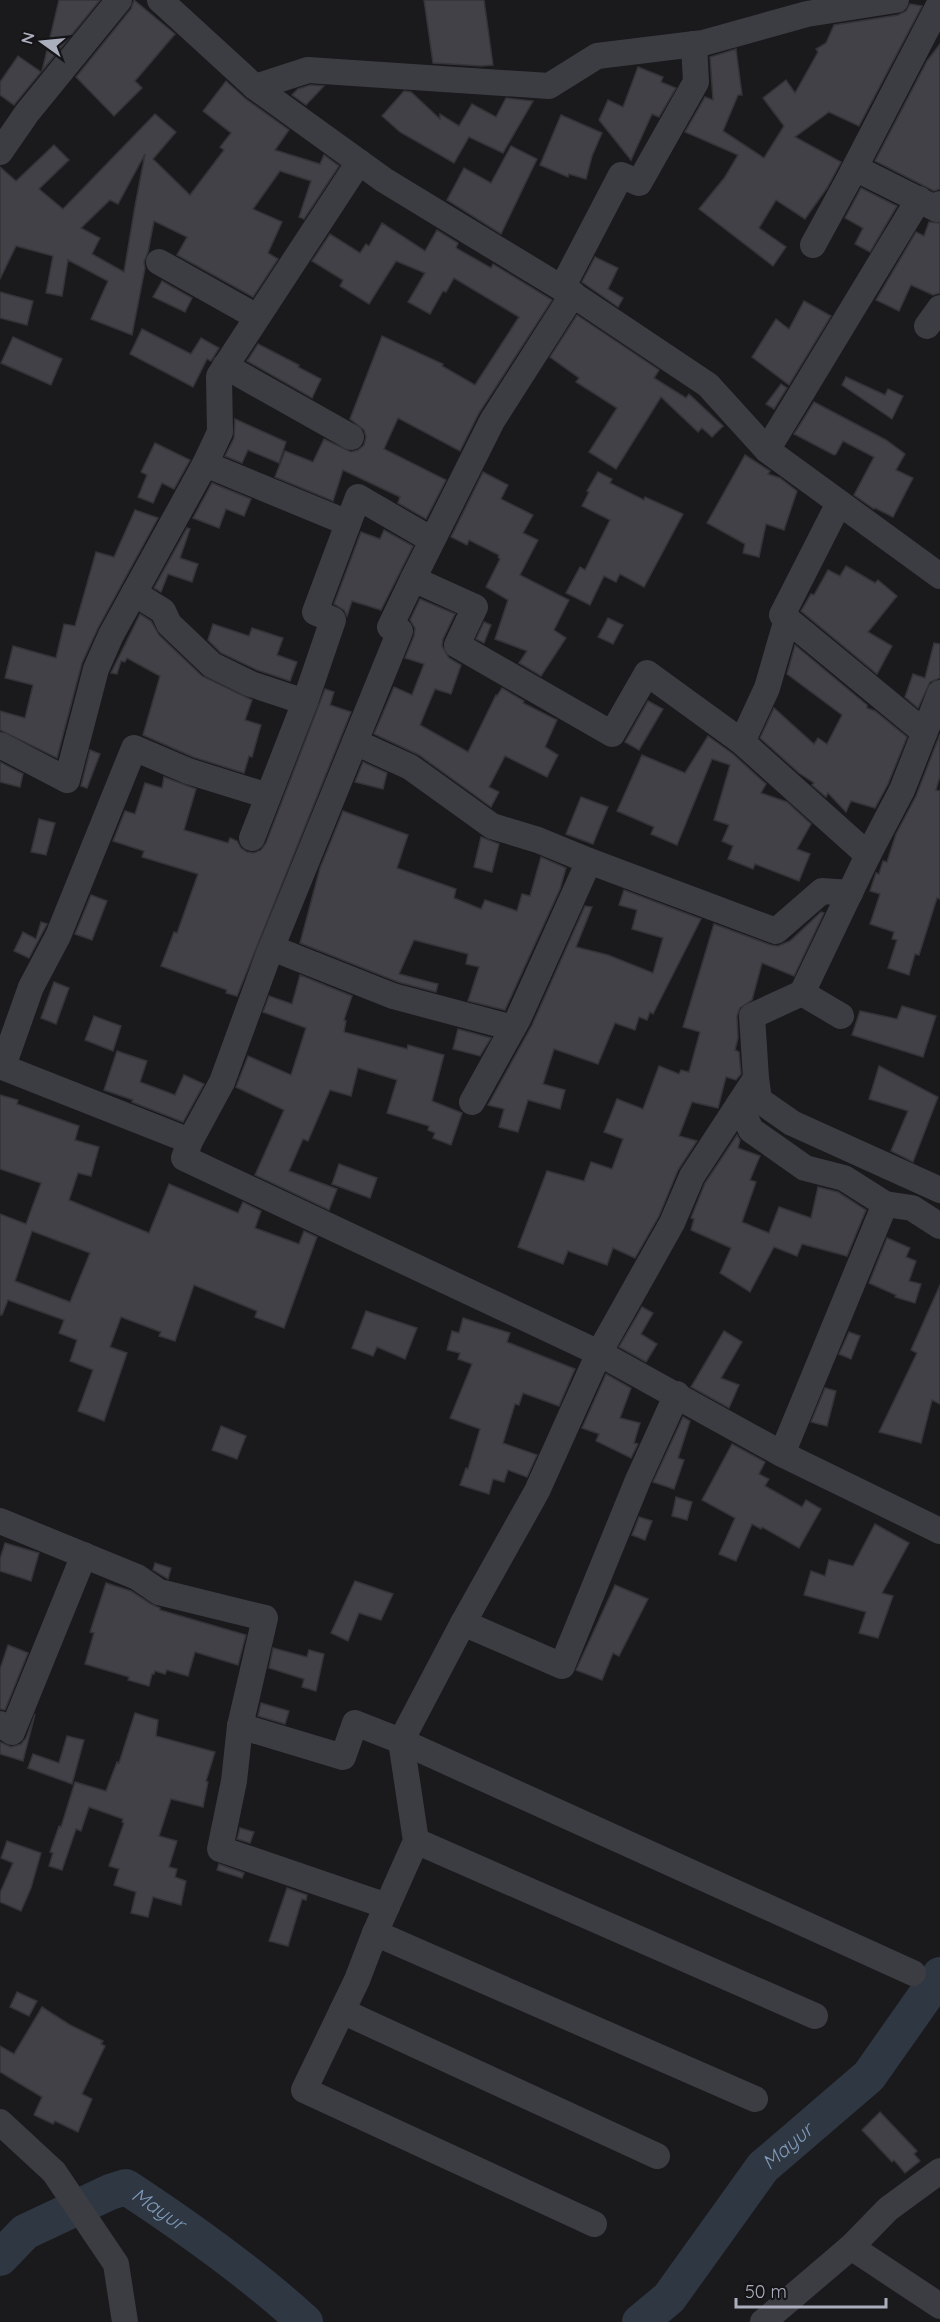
<svg xmlns="http://www.w3.org/2000/svg" width="940" height="2322" font-family="Quicksand,sans-serif">
	<style>
		.lines { fill: none; stroke-linecap: round; stroke-linejoin: round }
		.river { stroke: #2e3742; stroke-width: 36 }
		.building { fill: #414147; stroke: #343338; stroke-width: 1.5; fill-rule: evenodd }
		.minor { stroke: #3c3c43; stroke-width: 26 }
		.labels { text-anchor: middle; stroke-width: 4.5; stroke-linejoin: round; paint-order: stroke }
		.water-label { font-size: 20px; font-style: italic; fill: #7f99ba; stroke: #151417 }
	</style>
	<rect width="100%" height="100%" fill="#1a191c"/>
	<g class="lines">
		<g class="river">
			<path id="s1" d="M 0,2258 L 25,2232 L 110,2192 L 126,2187 C 190,2229 249,2271 305,2322"/>
			<path id="s2" d="M 640,2322 L 669,2298 L 763,2167 L 869,2076 L 940,1975"/>
		</g>
	</g>
	<g class="building">
		<polygon points="59,0 100,0 42,71"/>
		<polygon points="134,0 175,34 135,81 142,88 114,116 76,77 131,9"/>
		<polygon points="424,0 484,0 493,65 481,66 433,63"/>
		<polygon points="910,4 922,6 859,126 829,112 795,137 841,162 827,188 805,219 776,200 759,228 786,247 773,266 699,209 725,177 738,155 685,132 705,97 713,100 710,57 736,49 742,95 738,95 723,131 764,158 784,126 763,98 786,80 795,93 818,52 816,49 826,43 834,25 898,15 906,11"/>
		<polygon points="940,44 940,189 934,191 875,161 927,61"/>
		<polygon points="18,56 41,72 14,105 0,95 0,82"/>
		<polygon points="638,67 663,77 661,82 676,88 659,117 652,114 631,160 599,120 608,100 623,107"/>
		<path d="M 226,81 L 246,99 L 289,130 L 275,150 L 320,164 L 324,155 L 339,166 L 304,219 L 299,217 L 311,181 L 280,171 L 253,209 L 282,222 L 268,253 L 278,259 L 253,297 L 177,255 L 187,237 L 154,221 L 148,252 L 144,262 L 145,268 L 132,335 L 91,319 L 108,281 L 68,260 L 62,296 L 46,293 L 53,256 L 16,246 L 0,279 L 0,167 L 16,181 L 54,145 L 69,160 L 39,189 L 63,209 L 155,114 L 176,132 L 153,159 L 190,195 L 224,150 L 220,147 L 231,133 L 203,111 ZM 145,154 L 135,206 L 124,272 L 92,254 L 100,238 L 81,228 L 110,200 L 118,204 Z"/>
		<polygon points="310,85 324,86 306,105 292,95 298,89"/>
		<polygon points="404,91 411,92 440,119 440,114 459,126 472,104 496,117 506,98 533,101 503,153 469,137 454,163 400,132 382,116"/>
		<polygon points="561,115 602,133 592,156 586,179 569,174 568,177 540,165"/>
		<polygon points="511,146 537,159 501,234 447,200 464,168 491,183"/>
		<polygon points="861,188 897,206 870,252 855,244 863,228 845,218"/>
		<polygon points="929,222 940,223 940,293 933,295 911,285 899,311 876,300 916,232 924,236"/>
		<polygon points="382,223 425,251 437,230 458,243 456,248 491,268 493,264 552,300 479,413 460,451 398,418 384,449 446,480 426,519 398,503 400,497 343,470 333,501 275,477 285,451 313,462 324,439 351,452 358,450 364,445 366,437 364,430 350,419 382,336 443,364 442,366 475,385 519,317 454,278 446,292 443,291 430,314 408,302 425,273 396,261 369,304 340,286 343,280 312,261 330,234 360,253 366,244 369,246"/>
		<polygon points="595,257 618,268 608,289 623,298 618,307 582,282"/>
		<polygon points="162,281 192,298 185,312 153,297"/>
		<polygon points="0,292 33,301 27,325 0,318"/>
		<polygon points="804,301 831,316 789,385 752,357 776,319 789,329"/>
		<polygon points="577,315 659,370 654,378 686,398 689,394 723,426 712,437 702,428 698,432 661,397 616,469 589,452 617,408 576,382 579,378 550,357"/>
		<polygon points="142,329 191,354 201,338 219,348 211,361 207,359 193,387 130,354"/>
		<polygon points="13,337 62,359 51,385 1,363"/>
		<polygon points="258,344 299,365 298,367 321,379 312,398 247,361"/>
		<polygon points="846,377 885,395 888,389 903,396 892,419 842,385"/>
		<polygon points="781,384 787,388 774,409 766,404"/>
		<polygon points="814,402 886,440 905,454 896,470 913,478 893,517 875,508 874,509 854,495 874,457 843,441 836,454 834,455 794,434"/>
		<polygon points="235,419 286,442 279,463 248,450 242,463 225,456 234,438"/>
		<polygon points="155,443 190,460 174,489 162,483 153,503 138,497 147,475 141,472"/>
		<polygon points="745,455 770,471 768,474 780,478 797,491 784,530 766,524 759,557 743,553 745,544 707,523"/>
		<polygon points="483,472 508,485 501,499 533,515 523,533 538,540 520,575 569,600 554,630 566,638 541,676 519,663 527,651 495,639 508,600 486,587 500,559 498,557 499,555 469,540 467,545 451,537"/>
		<polygon points="598,472 612,479 610,483 644,500 645,497 683,514 644,587 620,574 616,582 604,576 590,605 566,593 580,567 585,570 610,520 582,506 589,492 587,491"/>
		<polygon points="212,483 251,499 244,516 226,509 219,528 193,518"/>
		<polygon points="135,510 158,518 98,628 82,663 57,758 0,730 0,711 25,718 33,685 5,678 13,646 56,658 64,624 75,626 96,552 114,557"/>
		<polygon points="187,528 190,529 180,558 198,564 192,582 168,574 161,592 154,588"/>
		<polygon points="384,530 413,546 381,610 352,601 347,616 344,610 334,604 361,532 380,539"/>
		<polygon points="846,566 875,583 878,580 897,596 868,632 892,646 877,674 801,611 811,594 814,595 828,570 840,576"/>
		<polygon points="420,599 455,614 443,639 442,646 449,658 461,665 451,694 435,689 420,725 468,752 496,695 497,696 502,688 524,701 523,703 557,720 545,747 558,755 547,777 505,756 489,787 499,792 491,807 419,755 374,734 394,687 412,695 424,664 405,658 414,636 415,628 410,620"/>
		<polygon points="140,614 151,621 159,635 202,676 252,700 245,720 261,725 252,757 249,756 244,773 193,757 143,735 160,676 127,658 125,662 121,661 117,674 111,673"/>
		<polygon points="608,618 623,625 613,644 598,637"/>
		<polygon points="484,622 491,625 484,643 476,639"/>
		<polygon points="213,624 249,636 252,628 283,638 277,655 297,662 290,681 257,670 221,653 208,640"/>
		<polygon points="934,643 940,644 940,678 930,682 918,708 905,697 913,674 925,678"/>
		<polygon points="795,645 867,705 867,708 875,711 907,737 888,784 875,808 851,801 846,812 828,793 826,797 812,785 814,783 799,773 760,738 774,708 814,744 818,738 827,744 842,715 787,674"/>
		<polygon points="325,689 334,692 330,705 351,712 237,996 226,993 227,990 161,966 174,932 177,933 198,874 142,857 144,851 113,841 125,811 135,814 145,783 162,788 164,777 196,789 184,830 228,843 230,838 237,841 241,848 247,852 254,853 261,850 266,843"/>
		<polygon points="648,701 663,709 639,750 625,742"/>
		<polygon points="940,734 940,776 936,790 940,791 940,899 937,898 919,955 915,954 909,975 888,968 897,940 892,939 894,932 870,924 880,894 870,891 876,873 879,874 883,861 887,862 896,834 916,796"/>
		<polygon points="708,736 733,754 766,784 761,793 787,802 811,824 797,849 810,854 799,881 755,864 753,869 728,859 733,846 722,841 729,825 714,820 730,765 712,759 677,845 651,834 654,827 617,811 642,755 685,773"/>
		<polygon points="90,750 100,754 87,788 81,786"/>
		<polygon points="0,762 23,774 20,787 0,782"/>
		<polygon points="363,762 387,773 383,789 355,782"/>
		<polygon points="581,797 608,807 593,844 566,834"/>
		<polygon points="343,811 408,835 397,868 456,889 454,898 481,909 485,900 517,911 522,894 530,896 541,857 566,868 560,889 505,1010 468,1001 479,967 466,964 468,954 414,940 399,974 438,984 436,992 398,982 300,943 320,868"/>
		<polygon points="39,819 55,823 46,855 31,852"/>
		<polygon points="481,837 499,844 492,872 474,867"/>
		<polygon points="624,890 701,919 653,1014 650,1012 647,1020 639,1017 635,1030 615,1023 598,1064 554,1049 543,1084 565,1090 560,1109 528,1100 518,1132 499,1127 504,1109 488,1105 532,1025 585,906 592,907 576,947 608,955 653,973 663,938 632,929 637,910 619,905"/>
		<polygon points="91,895 107,901 92,940 75,934"/>
		<polygon points="821,912 824,913 794,976 762,963 752,1000 740,1008 737,1016 738,1038 735,1050 739,1052 741,1074 736,1080 726,1077 718,1108 692,1102 679,1136 697,1141 678,1170 659,1216 635,1258 613,1248 607,1265 568,1251 563,1264 518,1247 547,1171 584,1181 591,1162 612,1169 623,1139 604,1132 617,1099 643,1109 659,1066 679,1074 681,1070 689,1072 700,1032 683,1027 714,924 771,945 778,946 790,941"/>
		<polygon points="41,922 47,924 29,958 14,951 23,932 36,939"/>
		<polygon points="300,975 352,996 344,1020 346,1021 344,1032 407,1049 408,1045 444,1055 432,1101 462,1113 451,1145 433,1138 435,1133 428,1130 429,1126 387,1113 397,1080 358,1068 351,1096 330,1090 308,1141 303,1139 289,1171 337,1189 329,1210 255,1175 284,1110 236,1087 248,1056 291,1075 306,1028 263,1012 269,996 292,1004"/>
		<polygon points="54,982 69,988 56,1024 41,1018"/>
		<polygon points="902,1006 936,1016 923,1057 852,1035 860,1011 897,1019"/>
		<polygon points="94,1016 121,1026 113,1051 85,1040"/>
		<polygon points="458,1029 491,1038 480,1056 453,1049"/>
		<polygon points="117,1051 147,1061 140,1082 175,1095 184,1075 204,1084 183,1122 132,1102 133,1100 104,1090"/>
		<polygon points="879,1066 938,1097 913,1162 891,1151 908,1111 869,1099"/>
		<path d="M 0,1095 L 18,1100 L 17,1104 L 79,1126 L 75,1140 L 99,1147 L 91,1176 L 78,1173 L 69,1200 L 149,1233 L 169,1184 L 238,1213 L 243,1202 L 261,1211 L 255,1228 L 299,1244 L 304,1231 L 317,1237 L 284,1328 L 255,1317 L 257,1311 L 194,1285 L 175,1341 L 159,1336 L 161,1332 L 121,1317 L 110,1347 L 127,1353 L 104,1421 L 78,1411 L 93,1370 L 70,1361 L 77,1340 L 59,1333 L 64,1320 L 8,1300 L 2,1315 L 0,1315 L 0,1214 L 26,1224 L 41,1183 L 0,1169 ZM 32,1231 L 90,1253 L 70,1302 L 15,1281 Z"/>
		<polygon points="737,1135 740,1140 738,1148 760,1156 750,1180 756,1182 742,1222 769,1233 779,1207 811,1218 818,1187 838,1192 866,1210 847,1256 802,1244 797,1256 774,1247 750,1292 720,1273 731,1248 691,1230 694,1219 691,1218 705,1183"/>
		<polygon points="339,1164 377,1178 370,1198 332,1184"/>
		<polygon points="887,1238 910,1248 906,1257 916,1261 909,1281 921,1284 915,1303 895,1297 896,1295 869,1283"/>
		<polygon points="940,1285 940,1404 932,1400 921,1443 879,1432 917,1353 911,1350"/>
		<polygon points="642,1307 653,1313 641,1334 657,1344 646,1362 619,1347"/>
		<polygon points="366,1311 417,1328 405,1359 377,1347 373,1356 352,1348"/>
		<polygon points="463,1318 510,1333 507,1342 575,1369 559,1406 523,1393 519,1405 515,1404 503,1443 537,1455 527,1477 508,1470 504,1482 493,1479 489,1494 460,1485 466,1468 468,1469 480,1429 450,1418 472,1364 458,1359 460,1353 447,1350 452,1331 459,1333"/>
		<polygon points="724,1331 742,1342 721,1378 739,1385 729,1408 691,1387"/>
		<polygon points="849,1332 860,1336 851,1359 839,1354"/>
		<polygon points="606,1374 631,1388 620,1418 640,1423 634,1443 638,1444 631,1458 596,1441 599,1434 582,1428"/>
		<polygon points="825,1388 836,1391 827,1426 811,1422"/>
		<polygon points="683,1417 690,1421 678,1458 684,1460 674,1489 653,1482"/>
		<polygon points="221,1426 246,1436 237,1459 212,1450"/>
		<polygon points="732,1444 765,1462 759,1474 769,1479 765,1486 802,1507 806,1500 821,1509 799,1548 762,1527 761,1529 752,1524 736,1561 719,1554 735,1518 702,1500"/>
		<polygon points="676,1497 692,1502 687,1520 672,1516"/>
		<polygon points="639,1517 652,1521 645,1540 632,1535"/>
		<polygon points="875,1524 909,1543 882,1593 893,1596 878,1638 859,1633 866,1612 804,1595 811,1571 825,1576 829,1560 853,1566"/>
		<polygon points="5,1543 39,1553 31,1581 0,1571 0,1559"/>
		<polygon points="155,1563 171,1568 168,1579 153,1570"/>
		<polygon points="355,1581 393,1594 381,1620 359,1613 348,1641 331,1633"/>
		<polygon points="106,1583 131,1591 151,1604 160,1608 160,1610 246,1635 238,1665 195,1652 188,1676 167,1670 165,1674 155,1671 154,1674 152,1674 149,1686 128,1680 129,1677 85,1664 94,1633 90,1632"/>
		<polygon points="615,1585 648,1599 619,1656 613,1653 602,1680 576,1670"/>
		<polygon points="8,1645 28,1653 5,1710 0,1709 0,1669"/>
		<polygon points="273,1648 307,1657 309,1650 324,1654 316,1691 302,1687 304,1679 269,1668"/>
		<polygon points="261,1703 289,1711 285,1724 258,1716"/>
		<polygon points="135,1713 158,1720 156,1736 215,1752 206,1781 208,1782 203,1807 171,1799 159,1836 177,1841 169,1867 177,1869 175,1877 186,1881 181,1905 153,1897 148,1917 131,1913 136,1892 114,1885 119,1869 109,1866 124,1823 122,1822 123,1819 89,1807 81,1831 76,1829 62,1870 49,1866 53,1853 50,1852 59,1826 61,1827 75,1782 106,1791 117,1762 119,1763"/>
		<polygon points="35,1714 23,1761 0,1754 0,1742 11,1747 21,1744 26,1738"/>
		<polygon points="67,1736 84,1740 72,1784 28,1768 33,1754 59,1763"/>
		<polygon points="240,1828 254,1832 250,1843 237,1839"/>
		<polygon points="7,1841 41,1853 31,1888 21,1911 0,1902 0,1893 13,1863 1,1858"/>
		<polygon points="219,1864 244,1873 242,1878 217,1870"/>
		<polygon points="287,1888 307,1895 306,1900 302,1899 288,1946 269,1941"/>
		<polygon points="17,1992 37,2001 29,2016 10,2007"/>
		<polygon points="42,2007 70,2025 103,2041 101,2044 105,2046 82,2094 92,2099 78,2132 55,2121 53,2124 34,2115 42,2097 0,2072 0,2046 14,2054"/>
		<polygon points="880,2112 917,2151 914,2154 920,2161 905,2173 894,2160 892,2162 862,2130"/>
	</g>
	<g class="lines">
		<g class="minor">
			<polyline points="160,0 255,87 384,180 578,298 708,385 767,450 940,576"/>
			<polyline points="255,87 308,70 549,86 597,56 703,43 807,14 896,0"/>
			<polyline points="0,152 27,113 119,0"/>
			<polyline points="852,173 940,3"/>
			<polyline points="813,245 855,168 937,209 940,204"/>
			<polyline points="159,262 257,317"/>
			<polyline points="562,288 621,175 639,183 696,82 694,44"/>
			<polyline points="927,326 940,308"/>
			<polyline points="225,366 351,437"/>
			<polyline points="767,450 919,199"/>
			<polyline points="205,464 220,432 219,376 359,162"/>
			<polyline points="839,503 782,615 924,732"/>
			<polyline points="413,579 492,421 573,294"/>
			<polyline points="134,593 163,611 169,624 212,665 251,684 305,702"/>
			<polyline points="355,742 410,767 492,826 538,840 589,861"/>
			<polyline points="742,742 767,688 787,619"/>
			<polyline points="0,745 67,780 96,669 111,635 205,464 348,523"/>
			<polyline points="252,838 305,702 333,620 315,612 358,497 432,540"/>
			<polyline points="868,855 902,790 940,693"/>
			<polyline points="272,948 393,996 513,1028"/>
			<polyline points="802,993 841,1016"/>
			<polyline points="0,1066 190,1141 184,1158 599,1353 782,1454 940,1531"/>
			<polyline points="3,1066 31,987 58,936 134,748 188,771 268,796"/>
			<polyline points="756,1078 759,1100 792,1123 940,1190"/>
			<polyline points="472,1102 518,1019 589,861 776,931 822,891 850,893"/>
			<polyline points="739,1104 751,1130 805,1168 844,1178 885,1204"/>
			<polyline points="190,1141 222,1082 268,956 400,631 390,627 413,579 475,607 457,645 612,734 647,673 742,742 868,855 802,993 752,1016 756,1078 692,1176 672,1223 599,1353 537,1491 463,1623 401,1741 913,1973"/>
			<polyline points="782,1454 885,1204 912,1208 940,1226"/>
			<polyline points="0,1521 137,1577 159,1592 265,1618 240,1726 343,1757 355,1723 401,1741 416,1841 375,1933 357,1980 304,2090 594,2224"/>
			<polyline points="463,1623 562,1666 638,1480 677,1394"/>
			<polyline points="0,1724 12,1732 84,1555"/>
			<polyline points="240,1726 234,1781 220,1849 387,1906"/>
			<polyline points="416,1841 815,2016"/>
			<polyline points="375,1933 755,2099"/>
			<polyline points="342,2011 657,2156"/>
			<polyline points="0,2122 54,2172 116,2264 125,2322"/>
			<polyline points="851,2247 940,2306"/>
			<polyline points="763,2322 851,2247 888,2209 940,2171"/>
		</g>
	</g>
	<g class="labels">
		<g class="water-label">
			<text dy="7" stroke="none"><textPath href="#s2" startOffset="231">Mayur</textPath></text>
			<text dy="7" stroke="none"><textPath href="#s1" startOffset="186">Mayur</textPath></text>
		</g>
	</g>
	<g transform="translate(42 42) rotate(285)" stroke="#151417" stroke-width="4.5" paint-order="stroke">
	<path d="M0-4.5L10 22L0 15L-10 22Z" fill="#abaebd"/>
	<text y="-9" font-size="16" font-weight="bold" text-anchor="middle" fill="#abaebd">N</text>
	</g>
	<path d="M736 2298v9h150v-9" fill="none" stroke="#abaebd" stroke-width="3"/>
	<text x="745" y="2298" font-size="18" fill="#abaebd" stroke="#151417" stroke-width="4.5" paint-order="stroke">50 m</text>
</svg>
